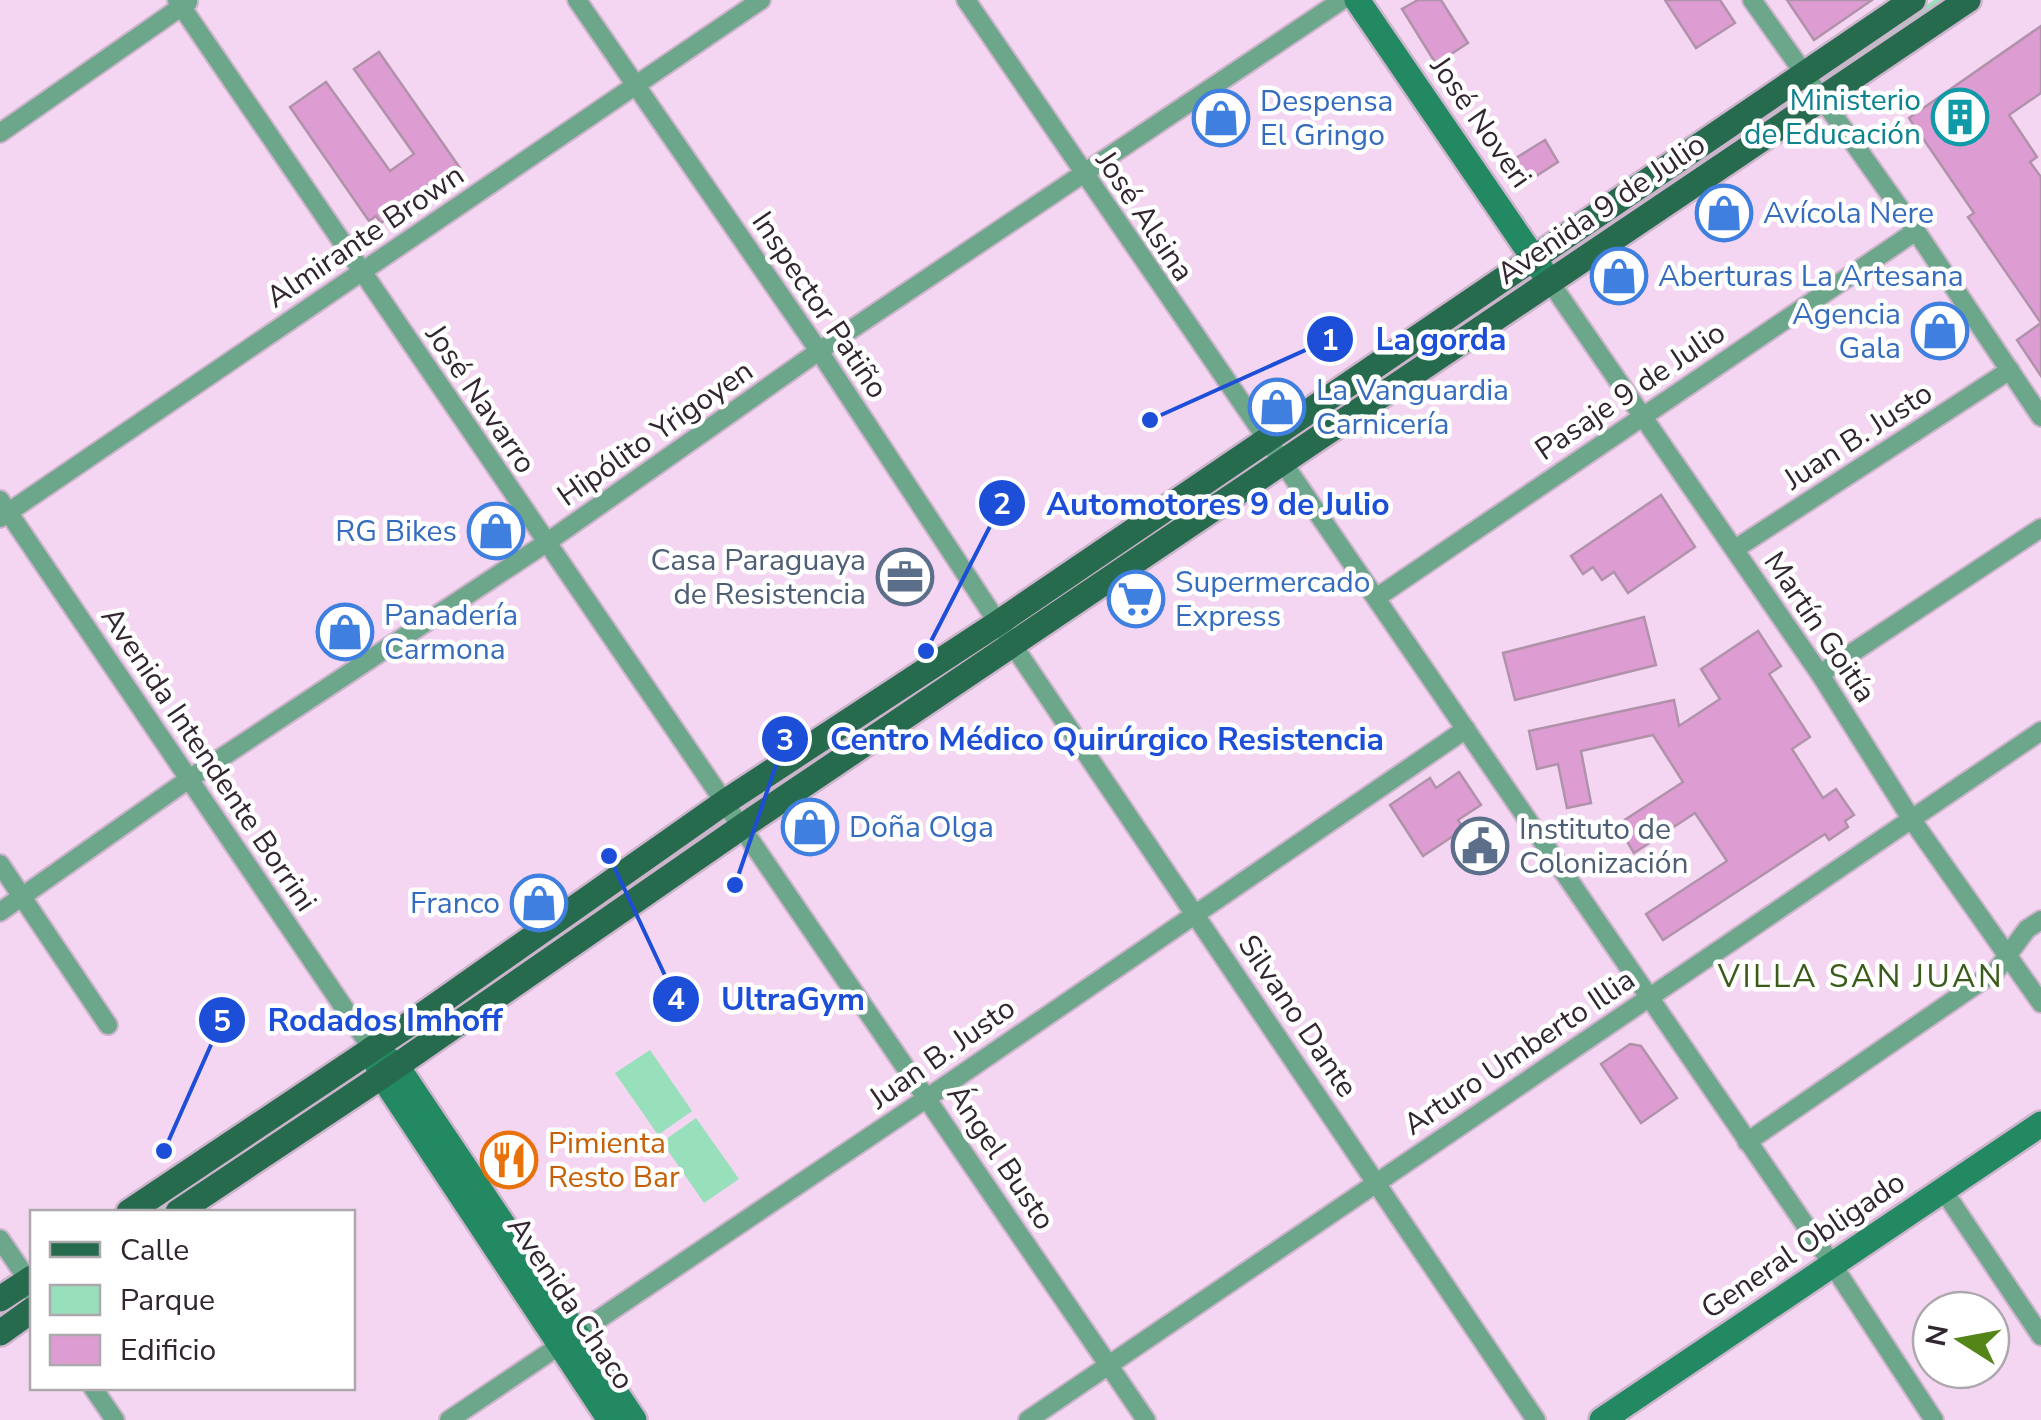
<svg xmlns="http://www.w3.org/2000/svg" width="2041" height="1420" font-family="'Nunito Sans',sans-serif">
	<style>
		.green { fill: #98e0bb }
		.building { fill: #de9dd2; stroke: #b092aa; stroke-width: 2.5 }
		.lines { fill: none; stroke-linecap: round; stroke-linejoin: round }
		.street-casing { stroke: #cdb3cb; stroke-width: 22 }
		.secondary-casing { stroke: #cdb3cb; stroke-width: 30 }
		.primary-casing { stroke: #cdb3cb; stroke-width: 30 }
		.street { stroke: #6da78b; stroke-width: 18 }
		.secondary { stroke: #228962; stroke-width: 25 }
		.primary { stroke: #276b4f; stroke-width: 25 }
		.labels { text-anchor: middle; stroke-width: 9; stroke-linejoin: round; paint-order: stroke }
		.culture-label { font-size: 30px; fill: #0d838f; stroke: #fff; text-anchor: end }
		.shop-label { font-size: 30px; fill: #366cbe; stroke: #fff; text-anchor: start }
		.street-label { font-size: 30px; fill: #322631; stroke: #fff }
		.service-label { font-size: 30px; fill: #4e5e75; stroke: #fff; text-anchor: end }
		.food-label { font-size: 30px; fill: #c56008; stroke: #fff; text-anchor: start }
		.neighbourhood-label { font-size: 32px; letter-spacing: 2.5px; fill: #3b5b1a; stroke: #fff }
		.leader { fill: none; stroke: #1d4ed8; stroke-width: 4 }
		.callout-dot { fill: #1d4ed8; stroke: #fff; stroke-width: 4 }
		.mark-label { font-size: 30px; text-anchor: middle; font-weight: bold; fill: #fff }
		.callout-label { font-size: 32px; text-anchor: middle; font-weight: bold; fill: #1d4ed8; stroke: #fff; stroke-width: 9; stroke-linejoin: round; paint-order: stroke }
	</style>
	<rect width="100%" height="100%" fill="#f4d6f2"/>
	<g class="green">
		<polygon points="1934,0 1953,0 1828,85 1822,76"/>
		<polygon points="1793,97 1799,106 1560,264 1554,256"/>
		<polygon points="1514,281 1520,290 1283,452 1277,444"/>
		<polygon points="1247,466 1251,474 1013,632 1008,624"/>
		<polygon points="984,645 989,653 751,814 745,806"/>
		<polygon points="718,823 724,832 407,1047 400,1037"/>
		<polygon points="650,1050 692,1111 658,1135 615,1073"/>
		<polygon points="356,1069 363,1080 165,1212 141,1212"/>
		<polygon points="696,1118 739,1179 704,1203 662,1142"/>
	</g>
	<g class="building">
		<polygon points="1418,0 1441,0 1468,43 1436,64 1402,9"/>
		<polygon points="1665,0 1720,0 1735,23 1696,48"/>
		<polygon points="1787,0 1872,0 1814,40"/>
		<polygon points="2041,26 2041,93 2009,115 2037,157 2030,162 2041,177 2041,323 1968,217 1974,213 1909,118"/>
		<polygon points="379,52 460,168 381,223 376,216 369,221 290,107 326,82 390,171 414,154 354,69"/>
		<polygon points="1545,140 1558,162 1522,185 1508,163"/>
		<polygon points="2041,323 2041,376 2017,340"/>
		<polygon points="1661,495 1695,547 1628,593 1614,572 1602,580 1593,567 1583,574 1571,556"/>
		<polygon points="1644,617 1656,665 1515,700 1503,653"/>
		<polygon points="1758,631 1781,666 1769,674 1810,737 1792,749 1823,798 1836,789 1854,815 1845,821 1848,827 1829,840 1825,834 1663,940 1646,914 1727,861 1695,813 1634,853 1617,825 1683,782 1653,735 1581,751 1591,803 1567,808 1558,764 1537,769 1529,731 1674,700 1679,726 1720,699 1701,669"/>
		<polygon points="1459,772 1481,805 1458,820 1464,829 1423,856 1390,805 1430,778 1436,788"/>
		<polygon points="1630,1044 1641,1046 1677,1098 1641,1123 1601,1064"/>
	</g>
	<g class="lines">
		<g class="street-casing">
			<g id="street">
				<polyline points="177,0 1146,1420"/>
				<polyline points="577,0 819,351 998,623 1536,1420"/>
				<polyline points="966,0 1832,1264 1934,1420"/>
				<polyline points="1752,0 1916,231 2041,417"/>
				<polyline points="0,133 188,2"/>
				<polyline points="1550,282 1820,674 1912,820 2041,1003"/>
				<polyline points="0,500 372,1049"/>
				<polyline points="0,518 761,0"/>
				<polyline points="1735,549 2010,370"/>
				<polyline points="1376,598 1916,231"/>
				<polyline points="1820,674 2041,528"/>
				<polyline points="0,864 108,1025"/>
				<polyline points="0,912 189,779 546,543 819,351 1342,0"/>
				<polyline points="1747,1142 1996,971 2027,929 2041,920"/>
				<polyline points="1943,1190 2041,1336"/>
				<polyline points="0,1239 28,1280 32,1293"/>
				<polyline points="93,1388 115,1420"/>
				<polyline points="449,1420 927,1098 1466,729"/>
				<polyline points="1028,1420 2041,731"/>
			</g>
		</g>
		<g class="secondary-casing">
			<g id="secondary">
				<polyline points="1357,0 1550,282"/>
				<polyline points="372,1049 396,1065 634,1420"/>
				<polyline points="375,1059 382,1076 610,1420"/>
				<polyline points="1602,1420 2041,1124"/>
			</g>
		</g>
		<g class="primary-casing">
			<g id="primary">
				<polyline points="129,1212 411,1023 725,802 998,623 1913,0"/>
				<polyline points="178,1212 382,1076 743,826 1968,0"/>
				<polyline points="0,1299 32,1278"/>
				<polyline points="0,1333 32,1310"/>
			</g>
		</g>
		<use href="#street" class="street"/>
		<use href="#secondary" class="secondary"/>
		<use href="#primary" class="primary"/>
	</g>
	<defs>
		<g id="building-ring" transform="scale(2.875)"><circle r="9.5" fill="#fff" stroke="#0f9aa8" stroke-width="1.5"/><path d="M-4-6H4V6H1V3H-1V6H-4ZM-2.5-4.3h1.7v1.8h-1.7ZM.8-4.3h1.7v1.8H.8ZM-2.5-1h1.7V.8h-1.7ZM.8-1h1.7V.8H.8Z" fill="#0f9aa8"/></g>
		<g id="shop-ring" transform="scale(2.875)"><circle r="9.5" fill="#fff" stroke="#3f7fe0" stroke-width="1.5"/><path d="M-5-2.5h2.3a2.7 3.5 0 0 1 5.4 0H5L5.5 6h-11ZM-1.5-2.5h3a1.5 2.3 0 0 0-3 0Z" fill="#3f7fe0"/></g>
		<g id="office-ring" transform="scale(2.875)"><circle r="9.5" fill="#fff" stroke="#5c6f8a" stroke-width="1.5"/><path d="M-6-3h4V-5.5h4V-3h4V5H-6ZM-1-4.5V-3h2v-1.5ZM-6 0V1H6V0Z" fill="#5c6f8a"/></g>
		<g id="supermarket-ring" transform="scale(2.875)"><circle r="9.5" fill="#fff" stroke="#3f7fe0" stroke-width="1.5"/><path d="M-6-5.5h2.5l.6 2H6L4.5 2H-2.5L-4.4-4H-6ZM-1.5 3.2a1.3 1.3 0 1 0 .1 0ZM3 3.2a1.3 1.3 0 1 0 .1 0Z" fill="#3f7fe0"/></g>
		<g id="civic-ring" transform="scale(2.875)"><circle r="9.5" fill="#fff" stroke="#5c6f8a" stroke-width="1.5"/><path d="M-.6-6.5H3V-4.5H.6V-3L4-1V1h2V6H-6V1h2V-1L-.6-3ZM-1.2 2.5V6h2.4V2.5Z" fill="#5c6f8a"/></g>
		<g id="restaurant-ring" transform="scale(2.875)"><circle r="9.5" fill="#fff" stroke="#e8710a" stroke-width="1.5"/><path d="M-5-6h1v4h1v-4h1v4h1v-4h1v5L-1.5 .5V6h-2V.5L-5-1ZM5-6V6H3V1.5H1.5Q1.5-4 5-6Z" fill="#e8710a"/></g>
	</defs>
	<g fill-rule="evenodd">
		<use href="#building-ring" x="1960" y="117"/>
		<use href="#shop-ring" x="1221" y="118"/>
		<use href="#shop-ring" x="1724" y="213"/>
		<use href="#shop-ring" x="1619" y="276"/>
		<use href="#shop-ring" x="1940" y="331"/>
		<use href="#shop-ring" x="1277" y="407"/>
		<use href="#shop-ring" x="496" y="531"/>
		<use href="#office-ring" x="905" y="577"/>
		<use href="#supermarket-ring" x="1136" y="599"/>
		<use href="#shop-ring" x="345" y="632"/>
		<use href="#shop-ring" x="810" y="827"/>
		<use href="#civic-ring" x="1480" y="846"/>
		<use href="#shop-ring" x="539" y="903"/>
		<use href="#restaurant-ring" x="509" y="1160"/>
	</g>
	<g class="labels">
		<g class="culture-label">
			<text x="1921" y="110">Ministerio<tspan x="1921" dy="34">de Educación</tspan></text>
		</g>
		<g class="shop-label">
			<text x="1260" y="111">Despensa<tspan x="1260" dy="34">El Gringo</tspan></text>
			<text x="1763" y="223">Avícola Nere</text>
			<text x="1658" y="286">Aberturas La Artesana</text>
			<text x="1901" y="324" text-anchor="end">Agencia<tspan x="1901" dy="34">Gala</tspan></text>
			<text x="1316" y="400">La Vanguardia<tspan x="1316" dy="34">Carnicería</tspan></text>
			<text x="457" y="541" text-anchor="end">RG Bikes</text>
			<text x="1175" y="592">Supermercado<tspan x="1175" dy="34">Express</tspan></text>
			<text x="384" y="625">Panadería<tspan x="384" dy="34">Carmona</tspan></text>
			<text x="849" y="837">Doña Olga</text>
			<text x="500" y="913" text-anchor="end">Franco</text>
		</g>
		<g class="street-label">
			<text transform="translate(1481 122) rotate(55)" y="10">José Noveri</text>
			<text transform="translate(1601 209) rotate(-34)" y="10">Avenida 9 de Julio</text>
			<text transform="translate(1145 216) rotate(56)" y="10">José Alsina</text>
			<text transform="translate(365 236) rotate(-34)" y="10">Almirante Brown</text>
			<text transform="translate(820 305) rotate(56)" y="10">Inspector Patiño</text>
			<text transform="translate(1630 391) rotate(-34)" y="10">Pasaje 9 de Julio</text>
			<text transform="translate(481 399) rotate(56)" y="10">José Navarro</text>
			<text transform="translate(655 433) rotate(-35)" y="10">Hipólito Yrigoyen</text>
			<text transform="translate(1858 436) rotate(-33)" y="10">Juan B. Justo</text>
			<text transform="translate(1820 627) rotate(56)" y="10">Martín Goitía</text>
			<text transform="translate(209 759) rotate(56)" y="10">Avenida Intendente Borrini</text>
			<text transform="translate(1298 1016) rotate(56)" y="10">Silvano Dante</text>
			<text transform="translate(1519 1052) rotate(-34)" y="10">Arturo Umberto Illia</text>
			<text transform="translate(942 1053) rotate(-35)" y="10">Juan B. Justo</text>
			<text transform="translate(1001 1157) rotate(56)" y="10">Ángel Busto</text>
			<text transform="translate(1803 1245) rotate(-34)" y="10">General Obligado</text>
			<text transform="translate(571 1303) rotate(56)" y="10">Avenida Chaco</text>
		</g>
		<g class="service-label">
			<text x="866" y="570">Casa Paraguaya<tspan x="866" dy="34">de Resistencia</tspan></text>
			<text x="1519" y="839" text-anchor="start">Instituto de<tspan x="1519" dy="34">Colonización</tspan></text>
		</g>
		<g class="food-label">
			<text x="548" y="1153">Pimienta<tspan x="548" dy="34">Resto Bar</tspan></text>
		</g>
		<g class="neighbourhood-label">
			<text x="1861" y="987">VILLA SAN JUAN</text>
		</g>
	</g>
	<path class="leader" d="M1150 420L1330 339M926 651L1002 503M735 885L785 739M609 856L676 999M164 1151L222 1020"/>
	<g class="callout-dot">
		<circle cx="1150" cy="420" r="10"/>
		<circle cx="926" cy="651" r="10"/>
		<circle cx="735" cy="885" r="10"/>
		<circle cx="609" cy="856" r="10"/>
		<circle cx="164" cy="1151" r="10"/>
		<circle cx="1330" cy="339" r="25"/>
		<circle cx="1002" cy="503" r="25"/>
		<circle cx="785" cy="739" r="25"/>
		<circle cx="676" cy="999" r="25"/>
		<circle cx="222" cy="1020" r="25"/>
	</g>
	<g class="mark-label">
		<text x="1330" y="350">1</text>
		<text x="1002" y="514">2</text>
		<text x="785" y="750">3</text>
		<text x="676" y="1009">4</text>
		<text x="222" y="1031">5</text>
	</g>
	<g class="callout-label">
		<text x="1441" y="350">La gorda</text>
		<text x="1218" y="515">Automotores 9 de Julio</text>
		<text x="1107" y="750">Centro Médico Quirúrgico Resistencia</text>
		<text x="793" y="1010">UltraGym</text>
		<text x="385" y="1031">Rodados Imhoff</text>
	</g>
	<rect x="30" y="1210" width="325" height="180" fill="#ffffff" stroke="#ada8ad" stroke-width="2.5"/>
	<rect x="50" y="1242" width="50" height="15" fill="#276b4f" stroke="#ada8ad" stroke-width="2.5"/>
	<text x="120" y="1260" font-size="30" fill="#322631">Calle</text>
	<rect x="50" y="1285" width="50" height="30" fill="#98e0bb" stroke="#ada8ad" stroke-width="2.5"/>
	<text x="120" y="1310" font-size="30" fill="#322631">Parque</text>
	<rect x="50" y="1335" width="50" height="30" fill="#de9dd2" stroke="#ada8ad" stroke-width="2.5"/>
	<text x="120" y="1360" font-size="30" fill="#322631">Edificio</text>
	<g transform="translate(1961 1340) rotate(281)"><circle r="48" fill="#ffffff" stroke="#ada8ad" stroke-width="2.5"/>
	<path d="M0-8L18 38L0 25L-18 38Z" fill="#538519"/>
	<text y="-15" font-size="28" font-weight="bold" text-anchor="middle" fill="#322631">N</text>
	</g>
</svg>
